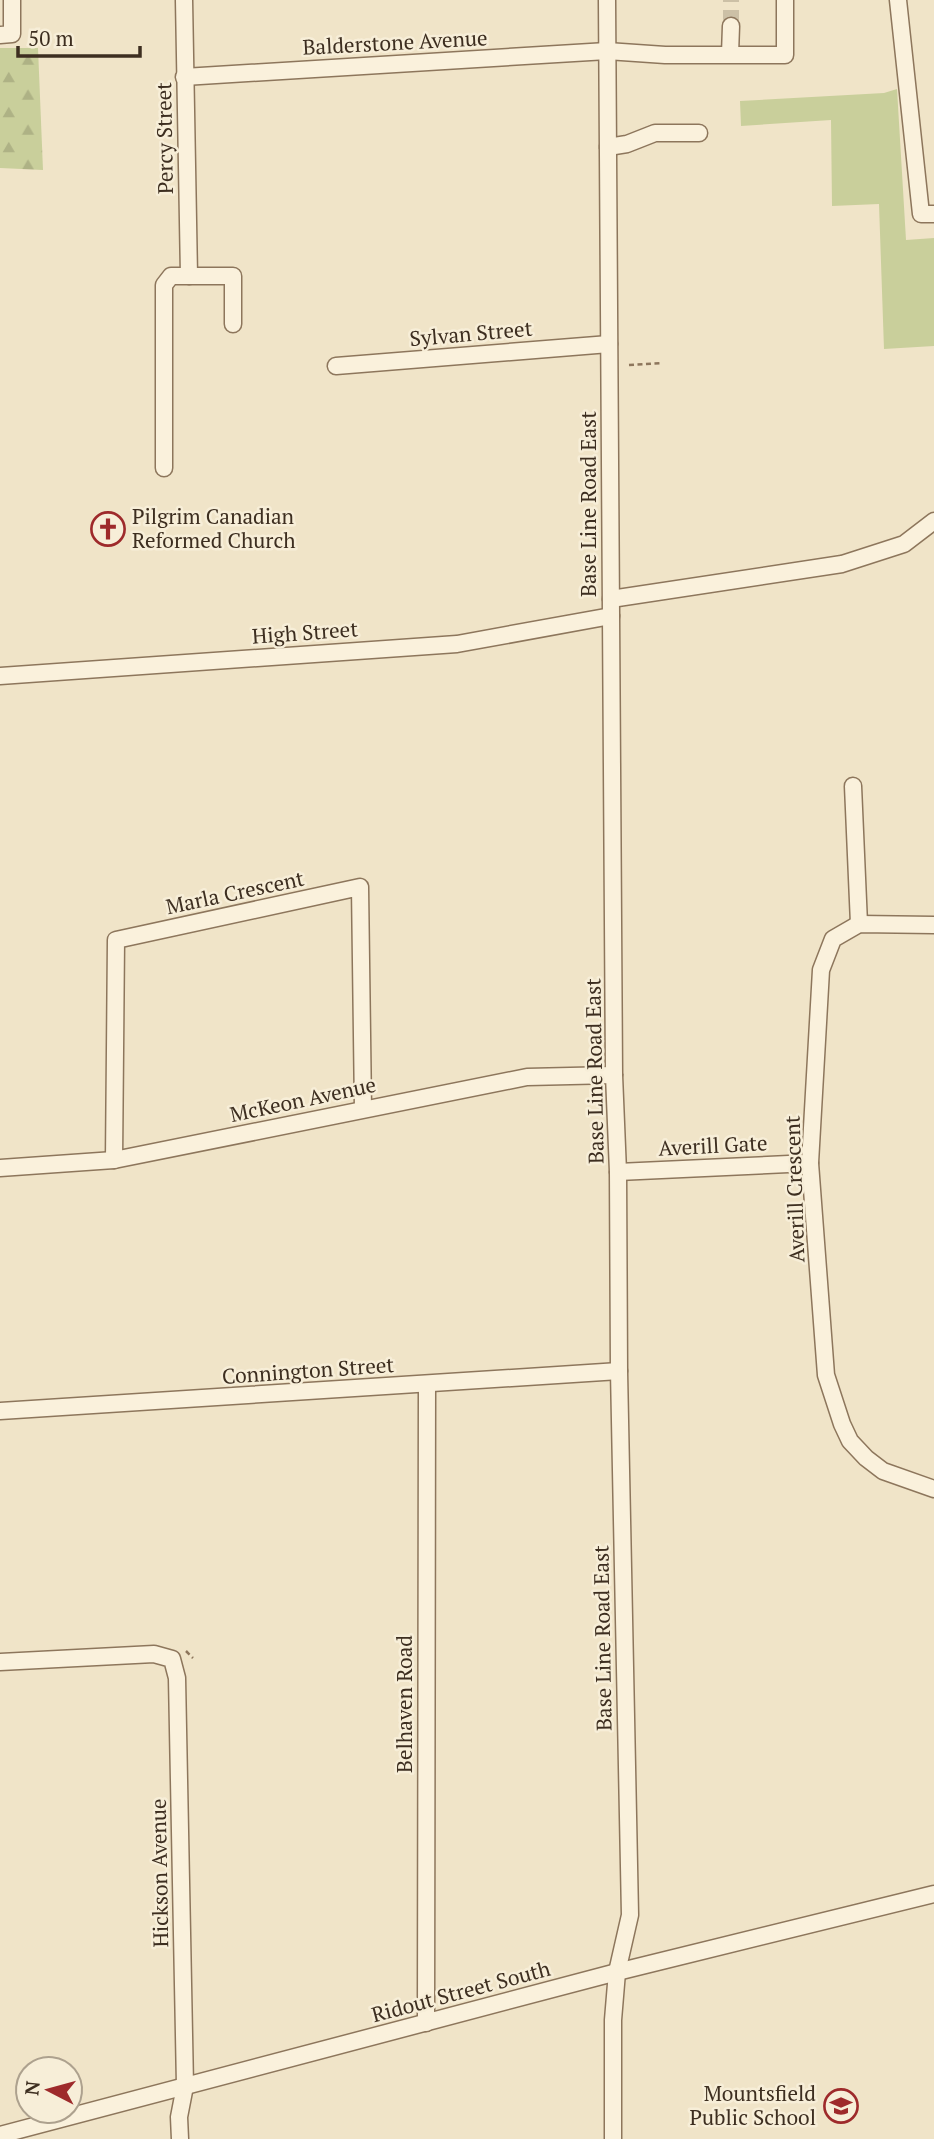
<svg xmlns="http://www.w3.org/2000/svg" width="934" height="2139" font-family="'PT Serif',serif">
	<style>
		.green { fill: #c9cf9b }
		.forest { fill: url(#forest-firs) }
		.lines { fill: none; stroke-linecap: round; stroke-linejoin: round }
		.minor-tunnel { stroke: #ccc0a6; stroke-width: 16; stroke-dasharray: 16 8; stroke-linecap: butt }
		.minor-casing { stroke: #8d765c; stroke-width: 19 }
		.path { stroke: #8d765c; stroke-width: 2.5; stroke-dasharray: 5 3.5; stroke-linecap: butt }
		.minor { stroke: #faf1dc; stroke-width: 16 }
		.labels { text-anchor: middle; stroke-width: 5; stroke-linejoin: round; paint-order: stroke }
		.street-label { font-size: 21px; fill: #3d2e20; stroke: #f7eed8 }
		.poi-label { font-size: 21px; fill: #3d2e20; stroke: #f7eed8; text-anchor: start }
	</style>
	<defs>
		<pattern id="forest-firs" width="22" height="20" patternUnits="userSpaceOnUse" patternTransform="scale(1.75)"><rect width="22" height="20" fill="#c9cf9b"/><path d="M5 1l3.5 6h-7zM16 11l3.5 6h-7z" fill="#aeb285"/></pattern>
	</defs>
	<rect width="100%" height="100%" fill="#f0e4c8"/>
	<polygon class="green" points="897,89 906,240 934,238 934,346 884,349 879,204 832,206 831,120 741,126 740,101 884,93"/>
	<polygon class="forest" points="0,48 38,48 43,170 0,168"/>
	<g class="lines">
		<polyline class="minor-tunnel" points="731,26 731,0"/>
		<g class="minor-casing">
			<g id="minor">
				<polyline points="184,0 189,276"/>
				<polyline points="607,0 614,1075 618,1172 619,1371 630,1915 617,1972 613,2020 613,2139"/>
				<polyline points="898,0 921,214 934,214"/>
				<polyline points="0,35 12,34 12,0"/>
				<polyline points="730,54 731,26"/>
				<polyline points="184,77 607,51 665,55 785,55 785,0"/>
				<polyline points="608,147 627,144 655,133 699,133"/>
				<polyline points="336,366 609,344"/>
				<polyline points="164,468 164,285 171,276 233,276 233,324"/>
				<polyline points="611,599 842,564 904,544 934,521"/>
				<polyline points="0,676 457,644 611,616"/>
				<polyline points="853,786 859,924"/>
				<polyline points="934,925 859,924 833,939 821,970 810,1163 826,1375 842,1424 850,1441 866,1458 883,1471 934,1489"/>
				<polyline points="114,1160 116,940 360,887 363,1109"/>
				<polyline points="0,1168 114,1160 527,1077 614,1075"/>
				<polyline points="618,1172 810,1163"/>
				<polyline points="0,1411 619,1371"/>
				<polyline points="0,1662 154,1654 172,1659 177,1678 185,2086 179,2117 180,2139"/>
				<polyline points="426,2023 427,1385"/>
				<polyline points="0,2135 617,1972 934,1894"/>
			</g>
		</g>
		<g class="path">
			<polyline points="629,365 662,363"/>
			<polyline points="186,1651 193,1658"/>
		</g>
		<use href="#minor" class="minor"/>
	</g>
	<defs>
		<g id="church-ring" transform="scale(1.75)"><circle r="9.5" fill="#f7eed8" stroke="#9e2a2b" stroke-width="1.5"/><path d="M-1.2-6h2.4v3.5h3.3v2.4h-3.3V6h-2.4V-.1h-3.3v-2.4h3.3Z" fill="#9e2a2b"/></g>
		<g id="school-ring" transform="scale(1.75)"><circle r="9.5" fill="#f7eed8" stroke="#9e2a2b" stroke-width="1.5"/><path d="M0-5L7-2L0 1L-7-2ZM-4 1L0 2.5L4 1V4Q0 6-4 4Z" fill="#9e2a2b"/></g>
	</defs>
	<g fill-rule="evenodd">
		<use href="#church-ring" x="108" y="529"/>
		<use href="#school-ring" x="841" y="2106"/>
	</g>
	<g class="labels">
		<g class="street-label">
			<text transform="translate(395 43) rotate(-3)" y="7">Balderstone Avenue</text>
			<text transform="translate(165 138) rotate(-91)" y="7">Percy Street</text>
			<text transform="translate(471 334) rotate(-5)" y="7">Sylvan Street</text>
			<text transform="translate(589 504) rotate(-90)" y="7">Base Line Road East</text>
			<text transform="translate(305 633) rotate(-4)" y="7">High Street</text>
			<text transform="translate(235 893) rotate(-12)" y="7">Marla Crescent</text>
			<text transform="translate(595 1071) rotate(-91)" y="7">Base Line Road East</text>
			<text transform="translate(303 1100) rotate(-12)" y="7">McKeon Avenue</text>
			<text transform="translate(713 1146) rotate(-3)" y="7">Averill Gate</text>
			<text transform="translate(795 1189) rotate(-92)" y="7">Averill Crescent</text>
			<text transform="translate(308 1371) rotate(-4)" y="7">Connington Street</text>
			<text transform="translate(603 1638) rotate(-91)" y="7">Base Line Road East</text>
			<text transform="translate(405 1704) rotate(-90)" y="7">Belhaven Road</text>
			<text transform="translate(160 1873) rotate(-91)" y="7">Hickson Avenue</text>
			<text transform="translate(461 1992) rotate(-15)" y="7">Ridout Street South</text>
		</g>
		<g class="poi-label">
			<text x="132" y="524">Pilgrim Canadian<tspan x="132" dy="24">Reformed Church</tspan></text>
			<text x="816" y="2101" text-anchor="end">Mountsfield<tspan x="816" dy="24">Public School</tspan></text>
		</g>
	</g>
	<g transform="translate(49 2090) rotate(276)"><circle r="33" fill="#f7eed8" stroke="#ada18e" stroke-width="2"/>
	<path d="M0-5L12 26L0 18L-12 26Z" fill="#9e2a2b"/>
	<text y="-10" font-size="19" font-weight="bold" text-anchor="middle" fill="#3d2e20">N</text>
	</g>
	<path d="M18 46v10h122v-10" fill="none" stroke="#3d2e20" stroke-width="3.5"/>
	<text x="28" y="46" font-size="21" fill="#3d2e20" stroke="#f7eed8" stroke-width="5" paint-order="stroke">50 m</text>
</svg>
